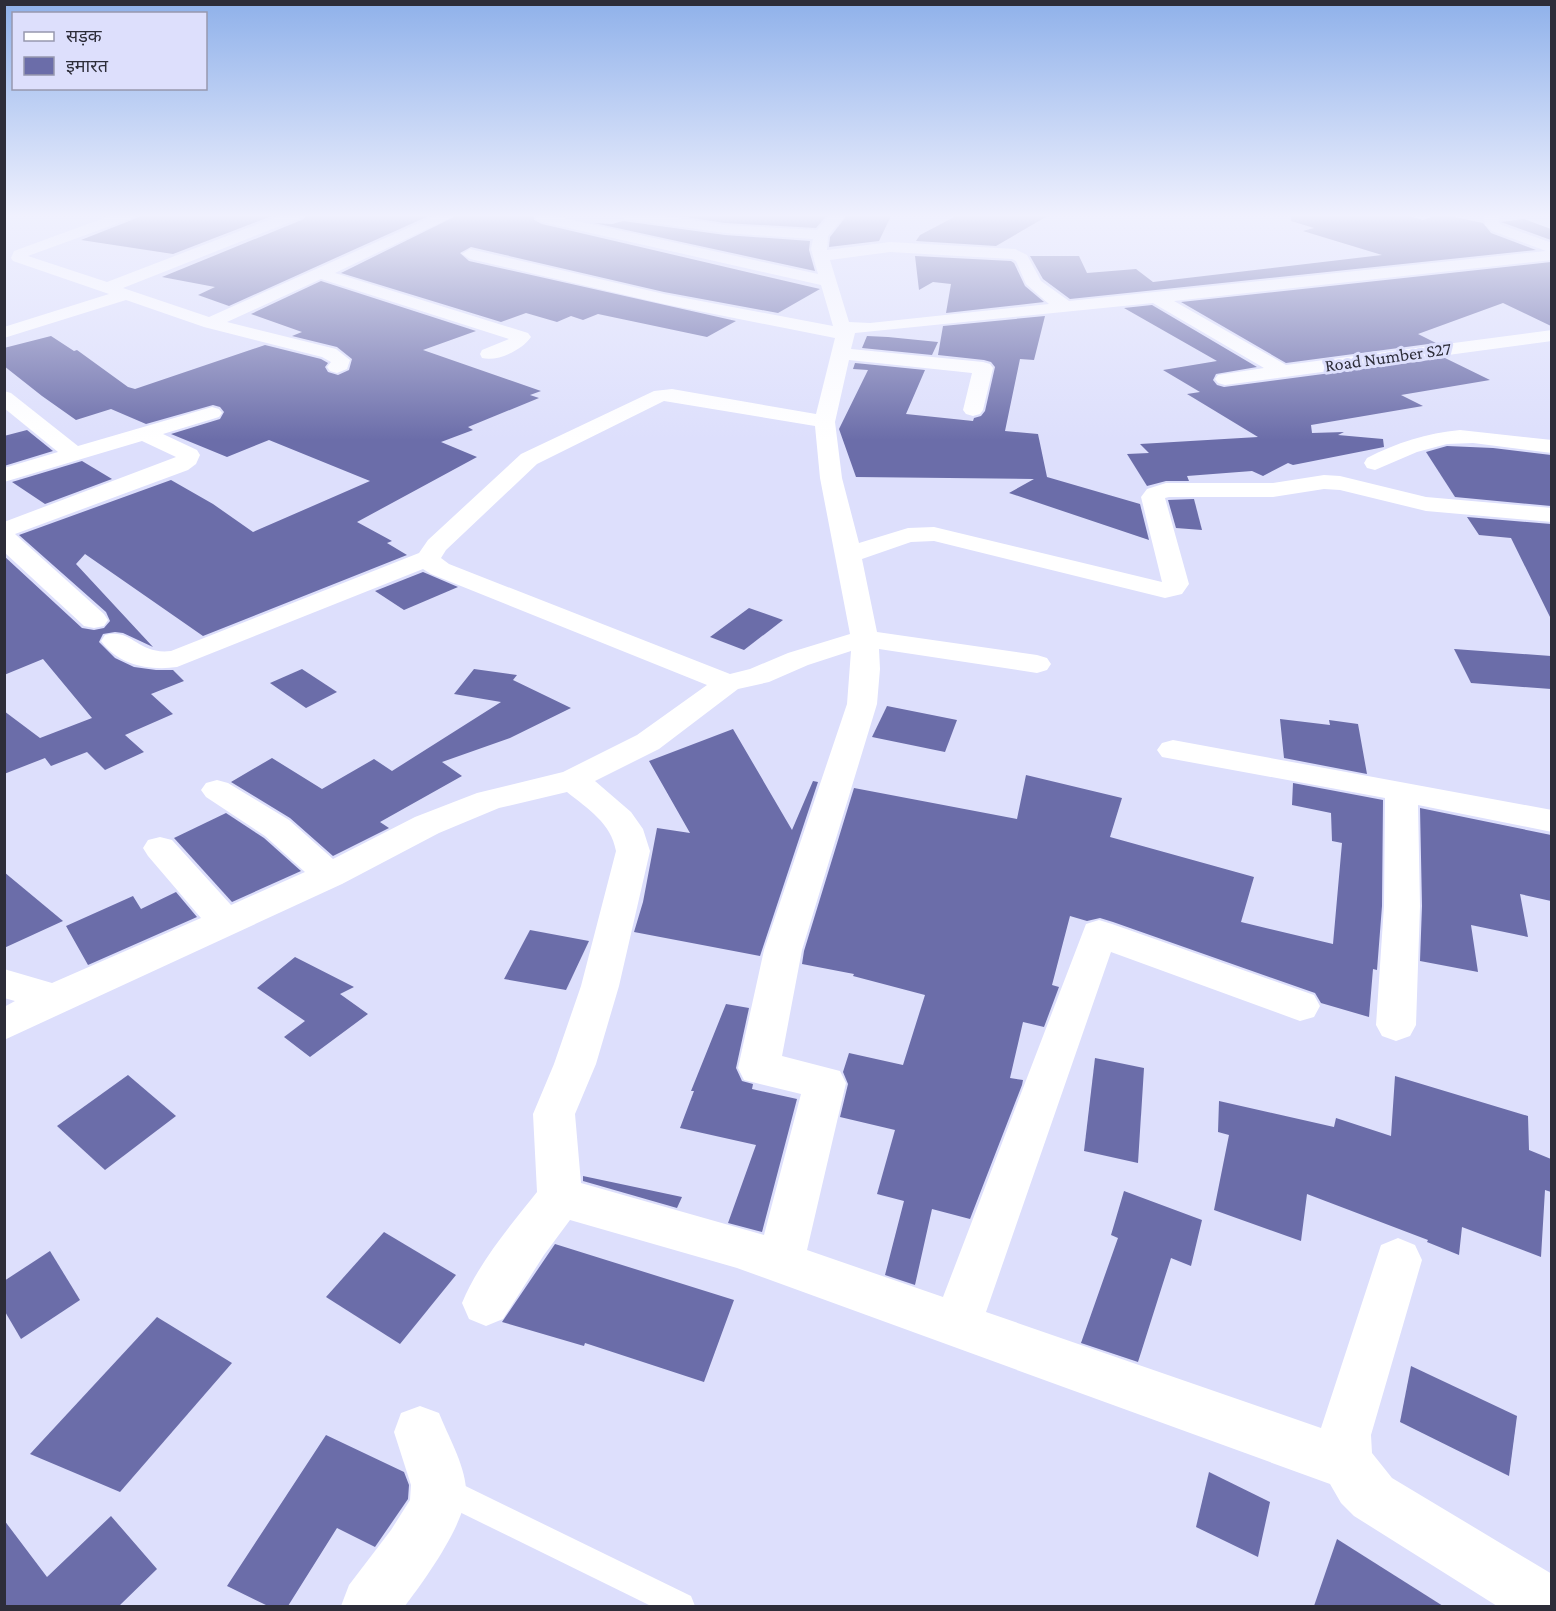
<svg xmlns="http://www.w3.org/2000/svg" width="1556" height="1611" font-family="'Crimson Pro','Noto Sans Devanagari',serif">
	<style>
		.building { fill: #6b6da9 }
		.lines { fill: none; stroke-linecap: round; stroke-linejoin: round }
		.lane { fill: #fff; fill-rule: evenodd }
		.street { fill: #fff; fill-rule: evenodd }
		.labels { text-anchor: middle; stroke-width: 6; stroke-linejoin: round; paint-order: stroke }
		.far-street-label { font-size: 18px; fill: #2d2d39; stroke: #dddffc }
	</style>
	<rect width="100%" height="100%" fill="#dddffc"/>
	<g class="building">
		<polygon points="147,214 277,214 173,254 81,240"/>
		<polygon points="307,214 433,214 229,306 198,295 215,287 162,277 304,219"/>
		<polygon points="460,214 534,216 534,220 542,224 820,289 778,313 664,292 471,247 460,253 469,261 736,321 707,337 598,314 583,320 571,316 557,322 526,313 501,322 341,273"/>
		<polygon points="667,214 828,214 816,228 725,223"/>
		<polygon points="848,214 892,214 879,241 829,247 830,237"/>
		<polygon points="960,214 1051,214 996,246 916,241 920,235"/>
		<polygon points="1292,214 1401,214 1423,220 1440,214 1483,223 1491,233 1536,250 1070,299 1043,279 1030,256 1079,256 1087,273 1136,269 1153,282 1382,255 1303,231 1314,228 1291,221"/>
		<polygon points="1524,219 1551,229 1551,240 1501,222"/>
		<polygon points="623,221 725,235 810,241 809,250 815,271 594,223 612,224"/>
		<polygon points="915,256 1011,261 1014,263 1025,286 1044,302 946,313 951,284 933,282 919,290"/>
		<polygon points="1551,262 1551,326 1503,303 1418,334 1436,343 1286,363 1181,302"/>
		<polygon points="321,281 476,331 423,350 541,391 530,395 539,398 468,427 473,430 441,442 477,457 357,522 392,541 387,543 407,555 203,636 85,554 76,564 153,647 123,633 115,632 103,634 99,642 115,658 134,667 156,670 173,670 184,681 151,694 173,714 125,735 144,752 105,770 87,752 51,766 45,758 4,774 4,711 40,738 92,718 43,659 4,675 4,556 82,628 94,630 104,628 110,621 106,612 19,535 171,480 213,504 253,532 370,481 269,440 227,457 171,434 220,419 224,412 220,407 213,405 146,424 111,409 76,420 42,396 4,366 4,348 51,336 74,351 77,350 128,387 135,389 265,345 321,359 328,363 325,367 328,372 338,375 349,370 352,359 337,347 292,336 302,332 251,314"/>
		<polygon points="1152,305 1257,367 1216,374 1213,380 1217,385 1224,387 1445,358 1490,380 1401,395 1423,406 1311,425 1312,433 1344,432 1338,435 1383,439 1384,447 1293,465 1288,463 1263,476 1252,471 1187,476 1189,481 1166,481 1147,486 1127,454 1149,453 1140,444 1258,437 1187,394 1200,392 1163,370 1217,361 1124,308"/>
		<polygon points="1045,316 1034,360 1020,359 1005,431 1038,434 1047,477 1140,504 1149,540 1009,493 1034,479 856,477 839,429 868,370 853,369 855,363 925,370 906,414 973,421 974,418 981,416 985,411 995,367 991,362 984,360 938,355 943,326"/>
		<polygon points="867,336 888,337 938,342 932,355 862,348"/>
		<polygon points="27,430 53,451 4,466 4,436"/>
		<polygon points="1447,446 1493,448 1551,455 1551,506 1455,497 1426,452"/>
		<polygon points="82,461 112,479 45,504 12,482"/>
		<polygon points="1194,499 1202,530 1176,528 1168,500"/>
		<polygon points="1467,517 1551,524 1551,619 1511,538 1479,535"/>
		<polygon points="423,572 458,587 404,610 375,591"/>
		<polygon points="749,608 783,620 744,650 710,637"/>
		<polygon points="1454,649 1551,656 1551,689 1471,683"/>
		<polygon points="302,669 337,692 306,708 270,683"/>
		<polygon points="474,669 517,675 513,680 571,708 510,738 442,762 462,776 380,822 389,828 333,856 290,818 231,782 272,758 322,789 374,759 392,771 501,702 454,694"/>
		<polygon points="887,706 957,720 945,752 872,737"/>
		<polygon points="1280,719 1330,725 1329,720 1358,724 1367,774 1284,758"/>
		<polygon points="733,729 792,830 813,781 818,782 760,956 634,932 643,902 657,828 690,833 649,761"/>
		<polygon points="1026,775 1122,798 1110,837 1254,877 1241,922 1333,944 1342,843 1332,841 1331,813 1292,805 1293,783 1383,800 1382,906 1377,970 1373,969 1369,1017 1321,1003 1315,993 1113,922 1100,918 1087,921 1070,916 1052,985 1059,987 1044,1027 1023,1022 1010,1078 1023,1080 1022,1085 970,1219 932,1209 915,1285 885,1275 904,1201 877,1194 895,1130 840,1117 848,1084 843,1072 849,1053 903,1065 925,995 853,976 854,974 802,964 804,951 854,788 1017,819"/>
		<polygon points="1420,808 1551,835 1551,901 1520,894 1528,937 1471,925 1478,972 1420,961 1422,906"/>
		<polygon points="226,813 264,838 301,871 232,902 174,838"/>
		<polygon points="4,872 63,921 4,948"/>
		<polygon points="176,892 197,917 88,965 66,926 133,896 141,909"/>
		<polygon points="530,930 589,941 566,990 504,979"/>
		<polygon points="295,957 354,987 340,994 368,1014 310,1057 284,1037 305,1021 257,988"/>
		<polygon points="726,1004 749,1008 736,1068 742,1081 753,1084 752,1089 797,1099 762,1232 728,1223 756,1145 680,1128 694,1091 691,1091"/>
		<polygon points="1095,1058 1144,1068 1138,1163 1084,1151"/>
		<polygon points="128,1075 176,1116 105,1170 57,1126"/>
		<polygon points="1395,1076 1528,1116 1529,1150 1551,1159 1551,1192 1545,1190 1541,1257 1462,1227 1459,1255 1427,1242 1428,1240 1307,1194 1301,1241 1214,1210 1229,1135 1218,1132 1219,1101 1334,1127 1336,1118 1391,1136"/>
		<polygon points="583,1176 682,1197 677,1208 583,1181"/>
		<polygon points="1124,1191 1202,1220 1191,1266 1171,1258 1138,1362 1081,1343 1118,1238 1111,1235"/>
		<polygon points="384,1232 456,1275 400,1344 326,1297"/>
		<polygon points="555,1244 734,1300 704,1382 585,1343 584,1346 502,1322"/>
		<polygon points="50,1251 80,1300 21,1339 4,1310 4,1281"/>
		<polygon points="157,1317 232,1363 120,1492 30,1454"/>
		<polygon points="1411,1366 1517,1416 1509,1476 1400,1422"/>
		<polygon points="326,1435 404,1472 409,1485 408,1499 375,1547 337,1528 288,1606 268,1606 227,1586"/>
		<polygon points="1209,1472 1270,1502 1258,1557 1196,1527"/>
		<polygon points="111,1516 157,1569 119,1606 4,1606 4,1520 47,1577"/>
		<polygon points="1337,1539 1443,1606 1314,1606"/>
	</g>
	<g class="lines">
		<polygon class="lane" points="445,1476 691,1596 695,1606 651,1606 435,1500 431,1490 435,1480"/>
		<g class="street">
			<path d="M 115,214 L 137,214 L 135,217 L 28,256 L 107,282 L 284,214 L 305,214 L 303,217 L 123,288 L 209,317 L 439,214 L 458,214 L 335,273 L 528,333 L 531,337 C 522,350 498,362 482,358 L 480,354 L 482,350 L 509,339 L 321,279 L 227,322 L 336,349 L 350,360 L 347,369 L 337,373 L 330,371 L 327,367 L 331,362 L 322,357 L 204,327 L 126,300 L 4,338 L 4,327 L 109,294 L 13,261 L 11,258 L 14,251 Z"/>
			<path d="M 545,214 L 818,274 L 811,249 L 813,239 L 725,233 L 624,219 L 617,215 L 650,214 L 725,225 L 817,230 L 831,214 L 846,214 L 828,236 L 827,250 L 890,242 L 1015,249 L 1027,255 L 1041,281 L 1069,301 L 1546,251 L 1492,231 L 1485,225 L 1484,214 L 1498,214 L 1499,223 L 1502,225 L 1552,243 L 1552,260 L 1174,301 L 1286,365 L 1552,330 L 1552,341 L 1225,385 L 1218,383 L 1215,379 L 1218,375 L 1264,368 L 1153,303 L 855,333 L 851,349 L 983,362 L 990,364 L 993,368 L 983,410 L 980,414 L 973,416 L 966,414 L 963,410 L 972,373 L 849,360 L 835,422 L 842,478 L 859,543 L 908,528 L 934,527 L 1162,582 L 1141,497 L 1147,489 L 1166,483 L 1273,483 L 1324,475 L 1340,476 L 1426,497 L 1552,508 L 1552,522 L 1426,511 L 1340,490 L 1324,489 L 1273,497 L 1169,497 L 1165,498 L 1189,584 L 1182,594 L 1165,598 L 934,541 L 911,542 L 862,559 L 877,632 L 1037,655 L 1047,658 L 1051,664 L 1047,670 L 1037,673 L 879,649 L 880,669 L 877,704 L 802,950 L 782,1056 L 840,1071 L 846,1083 L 807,1250 L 943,1297 L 1086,924 L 1099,920 L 1112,924 L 1314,995 L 1320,1006 L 1314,1017 L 1300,1021 L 1111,952 L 986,1312 L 1321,1428 L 1381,1245 L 1398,1238 L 1415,1245 L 1422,1260 L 1371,1435 L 1372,1453 L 1392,1478 L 1552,1574 L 1552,1606 L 1497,1606 L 1354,1516 L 1341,1503 L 1330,1484 L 737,1268 L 570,1220 L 544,1255 L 503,1319 L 486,1326 L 469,1319 L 462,1303 C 479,1262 510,1226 537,1192 L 533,1114 L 554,1064 L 581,986 L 616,851 C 611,823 588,809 567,792 L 499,808 L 439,833 L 342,884 L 4,1040 L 4,1007 L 15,1001 L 4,998 L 4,969 L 52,983 L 201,918 L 148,856 L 143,848 L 148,840 L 160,837 L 172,840 L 231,905 L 305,872 L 265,836 L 206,797 L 201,790 L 206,783 L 217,780 L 228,783 L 289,820 L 333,859 L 415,817 L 477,793 L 563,772 L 637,735 L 707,685 L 431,574 L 423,569 L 177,667 C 150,671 118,665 101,641 L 105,635 C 133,628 137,655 171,651 L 419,553 L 428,540 L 521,454 L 654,391 L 672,389 L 816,414 L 835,338 L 664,304 L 470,259 L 462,254 L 470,249 L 664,294 L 833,326 L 821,285 L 542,222 L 535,218 L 537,215 ZM 890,252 L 1012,259 L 1016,261 L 1026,284 L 1049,304 L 870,323 L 849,322 L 830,260 ZM 664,401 L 815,426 L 820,478 L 850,634 L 788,653 L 750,669 L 730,674 L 449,564 L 441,558 L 446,550 L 537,464 ZM 851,651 L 847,704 L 764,950 L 738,1068 L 744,1080 L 801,1094 L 764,1235 L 581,1183 L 575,1114 L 596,1064 L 619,986 L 650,851 L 643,829 L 631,812 L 595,781 L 659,749 L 738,689 L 769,682 L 808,665 Z"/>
			<polygon points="4,391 11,393 78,446 212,407 219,409 222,413 219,417 163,434 197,450 200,455 196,464 188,470 15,534 104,614 108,620 104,626 94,628 84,626 4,552 4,522 176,457 142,441 4,482 4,468 58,452 4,408"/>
			<path d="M 1460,430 L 1552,440 L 1552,453 L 1473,443 L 1447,444 L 1417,452 L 1375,470 L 1367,468 L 1364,463 L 1367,458 C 1396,443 1427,433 1460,430 Z"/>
			<polygon points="1173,740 1552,810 1552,832 1418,805 1420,906 1416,1025 1410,1036 1396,1041 1382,1036 1376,1025 1384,906 1385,798 1162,757 1157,750 1162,743"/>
			<path d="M 420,1406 L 439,1413 C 448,1436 464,1463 466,1488 C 469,1519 424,1581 405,1606 L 341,1606 L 349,1585 L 391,1530 L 410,1500 L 411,1485 L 394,1432 L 401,1413 Z"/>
		</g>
	</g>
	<linearGradient id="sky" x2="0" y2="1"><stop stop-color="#8fb1ea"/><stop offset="0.49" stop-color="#f0f1fe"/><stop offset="1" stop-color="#f0f1fe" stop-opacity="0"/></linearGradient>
	<rect width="1556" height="440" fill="url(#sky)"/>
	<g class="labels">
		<g class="far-street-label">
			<text transform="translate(1388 357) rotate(-8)" y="6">Road Number S27</text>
		</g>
	</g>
	<rect width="1556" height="1611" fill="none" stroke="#2d2d39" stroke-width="12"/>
	<rect x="12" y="12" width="195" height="78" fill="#dddffc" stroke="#9798ae" stroke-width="1.5"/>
	<rect x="24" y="32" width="30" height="9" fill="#ffffff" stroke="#9798ae" stroke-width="1.5"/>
	<text x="66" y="42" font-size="18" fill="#2d2d39">सड़क</text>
	<rect x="24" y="57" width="30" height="18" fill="#6b6da9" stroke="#9798ae" stroke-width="1.5"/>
	<text x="66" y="72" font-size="18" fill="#2d2d39">इमारत</text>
</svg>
